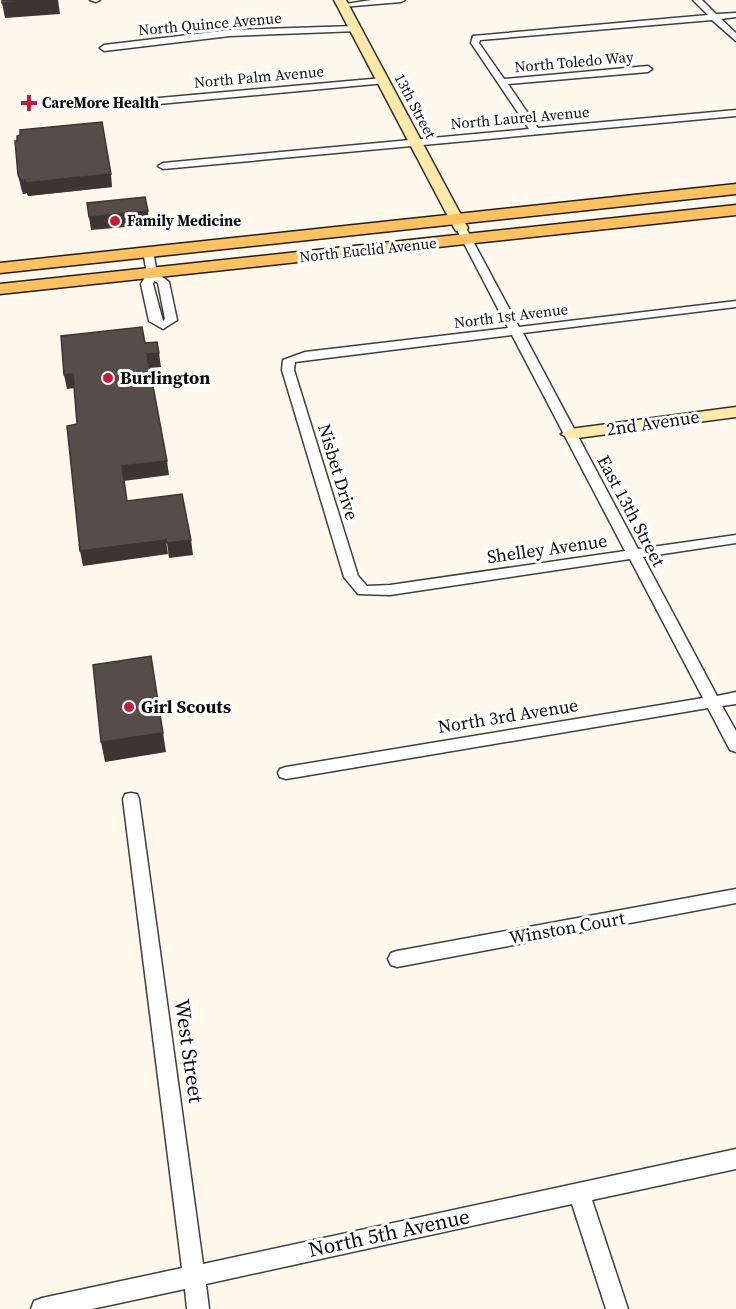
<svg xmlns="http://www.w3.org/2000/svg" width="736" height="1309" font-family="'Source Serif 4',serif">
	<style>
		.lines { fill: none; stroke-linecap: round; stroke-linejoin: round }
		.street-casing { stroke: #404040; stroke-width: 3 }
		.secondary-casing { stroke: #2f2f2f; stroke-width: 3 }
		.primary-casing { stroke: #1e1e1e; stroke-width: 3 }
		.street { fill: #fff; fill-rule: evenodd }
		.secondary { fill: #ffe9a8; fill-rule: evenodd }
		.primary { fill: #ffc15d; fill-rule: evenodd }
		.wall { fill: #4a413e }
		.shaded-wall { fill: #3c3532 }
		.building { fill: #564c48; stroke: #3c3532; stroke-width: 1.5 }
		.poi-dot { fill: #c91839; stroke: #fff; stroke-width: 2 }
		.labels { text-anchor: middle; stroke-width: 6; stroke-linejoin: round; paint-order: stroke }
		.far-street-label { font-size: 15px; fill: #0d0d0d; stroke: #fff }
		.far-poi-label { font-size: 15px; font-weight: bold; fill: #0d0d0d; stroke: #fff; text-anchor: start }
		.poi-label { font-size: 18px; font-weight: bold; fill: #0d0d0d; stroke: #fff; text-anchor: start }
		.street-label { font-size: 18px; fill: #0d0d0d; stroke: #fff }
		.near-street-label { font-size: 21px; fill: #0d0d0d; stroke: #fff }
	</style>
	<rect width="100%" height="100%" fill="#fff9ed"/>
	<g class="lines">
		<g class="street-casing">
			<g id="street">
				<polygon points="90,0 100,0 96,2"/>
				<polygon points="372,0 405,0 401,2 342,7 338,5"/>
				<polygon points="693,0 702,0 716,14 736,13 736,17 721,19 736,33 736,41 712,20 480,40 479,43 504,79 648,66 652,69 648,72 508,84 538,128 736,110 736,116 163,169 158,166 163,163 529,129 471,43 473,36 708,15"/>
				<polygon points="355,26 358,27 358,31 230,36 104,51 100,48 104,45 230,30"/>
				<polygon points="383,78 386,79 386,83 137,106 132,103 137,100"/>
				<path d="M 461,225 L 466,228 L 519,327 L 736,301 L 736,307 L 523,333 L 638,549 L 736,535 L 736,543 L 643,557 L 717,696 L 736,692 L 736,704 L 722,706 L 736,731 L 736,752 L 730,750 L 708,708 L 286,779 L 280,777 L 278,773 L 280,769 L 286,767 L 703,698 L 630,559 L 390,595 L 358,594 L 344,577 L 282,370 L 283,360 L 305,352 L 508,328 L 456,228 ZM 512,335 L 625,551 L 390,585 L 367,586 L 358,576 L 294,370 L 295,362 Z"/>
				<path d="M 148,248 L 153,251 L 157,273 L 169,282 L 177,320 L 163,329 L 149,321 L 141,284 L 147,274 L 143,251 ZM 154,281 L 158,283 L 165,319 L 163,321 L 153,284 Z"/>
				<polygon points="131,793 137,794 139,799 203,1264 736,1149 736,1169 592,1200 628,1309 606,1309 572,1204 206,1284 209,1309 187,1309 185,1289 92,1309 31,1309 34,1301 42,1298 182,1268 123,799 125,794"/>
				<polygon points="736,889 736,903 397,967 391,965 388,959 391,953 397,951"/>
			</g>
		</g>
		<g class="secondary-casing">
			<g id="secondary">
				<polygon points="334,0 346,0 468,228 466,231 456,231 454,228"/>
				<polygon points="736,407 736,417 570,439 561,434 570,429"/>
			</g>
		</g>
		<g class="primary-casing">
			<g id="primary">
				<polygon points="736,184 736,194 0,273 0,263"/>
				<polygon points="736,205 736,215 0,294 0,284"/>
			</g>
		</g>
		<use href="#street" class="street"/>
		<use href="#secondary" class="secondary"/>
		<use href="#primary" class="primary"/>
	</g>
	<polygon class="wall" points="18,175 112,187 28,196 27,193 23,194 21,188"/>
	<g class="shaded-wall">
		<polygon points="38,0 58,0 60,14 5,18 2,3"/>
		<polygon points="111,174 112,187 28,196 27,193 23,194 21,181"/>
		<polygon points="148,211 149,225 91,230 89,217"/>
		<polygon points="159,353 161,367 149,368 147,354"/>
		<polygon points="73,374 75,388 67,389 64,375"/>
		<polygon points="167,461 169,475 124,481 122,466"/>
		<polygon points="166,540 168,554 83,566 80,551"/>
		<polygon points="191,540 193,555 169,558 167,543"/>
		<polygon points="163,733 166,752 105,762 101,742"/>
	</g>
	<g class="building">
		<polygon points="2,0 38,0 2,3"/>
		<polygon points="102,122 111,174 25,183 25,180 21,181 18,175 15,141 17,141 17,136 20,135 20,130"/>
		<polygon points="145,197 148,211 89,217 87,203"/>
		<polygon points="142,327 145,343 157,342 159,353 147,354 167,461 122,466 127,501 182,494 191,540 167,543 166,540 80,551 67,426 77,424 73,374 64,375 61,336"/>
		<polygon points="151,656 163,733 101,742 93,665"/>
	</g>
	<g class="poi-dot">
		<path d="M26 94h6v6h6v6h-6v6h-6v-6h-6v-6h6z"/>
		<circle cx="115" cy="221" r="6"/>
		<circle cx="108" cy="378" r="6"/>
		<circle cx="129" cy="707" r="6"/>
	</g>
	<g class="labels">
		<g class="far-street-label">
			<text transform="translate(210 24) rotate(-5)" y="5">North Quince Avenue</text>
			<text transform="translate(574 62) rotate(-5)" y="5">North Toledo Way</text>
			<text transform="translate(259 77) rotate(-5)" y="5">North Palm Avenue</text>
			<text transform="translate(415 106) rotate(62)" y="5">13th Street</text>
			<text transform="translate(520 118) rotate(-5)" y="5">North Laurel Avenue</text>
			<text transform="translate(368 250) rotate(-6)" y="5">North Euclid Avenue</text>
			<text transform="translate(511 316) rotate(-7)" y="5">North 1st Avenue</text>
		</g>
		<g class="far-poi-label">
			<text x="42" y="108">CareMore Health</text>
			<text x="127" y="226">Family Medicine</text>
		</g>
		<g class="poi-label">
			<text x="120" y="384">Burlington</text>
			<text x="141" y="713">Girl Scouts</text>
		</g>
		<g class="street-label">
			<text transform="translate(653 423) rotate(-8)" y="6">2nd Avenue</text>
			<text transform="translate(338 472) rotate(73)" y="6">Nisbet Drive</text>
			<text transform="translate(631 511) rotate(62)" y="6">East 13th Street</text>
			<text transform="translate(547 549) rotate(-8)" y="6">Shelley Avenue</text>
			<text transform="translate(508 716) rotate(-9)" y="6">North 3rd Avenue</text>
			<text transform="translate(567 928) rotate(-10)" y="6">Winston Court</text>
		</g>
		<g class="near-street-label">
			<text transform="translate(189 1051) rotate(82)" y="7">West Street</text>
			<text transform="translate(389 1233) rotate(-12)" y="7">North 5th Avenue</text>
		</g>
	</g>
</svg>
